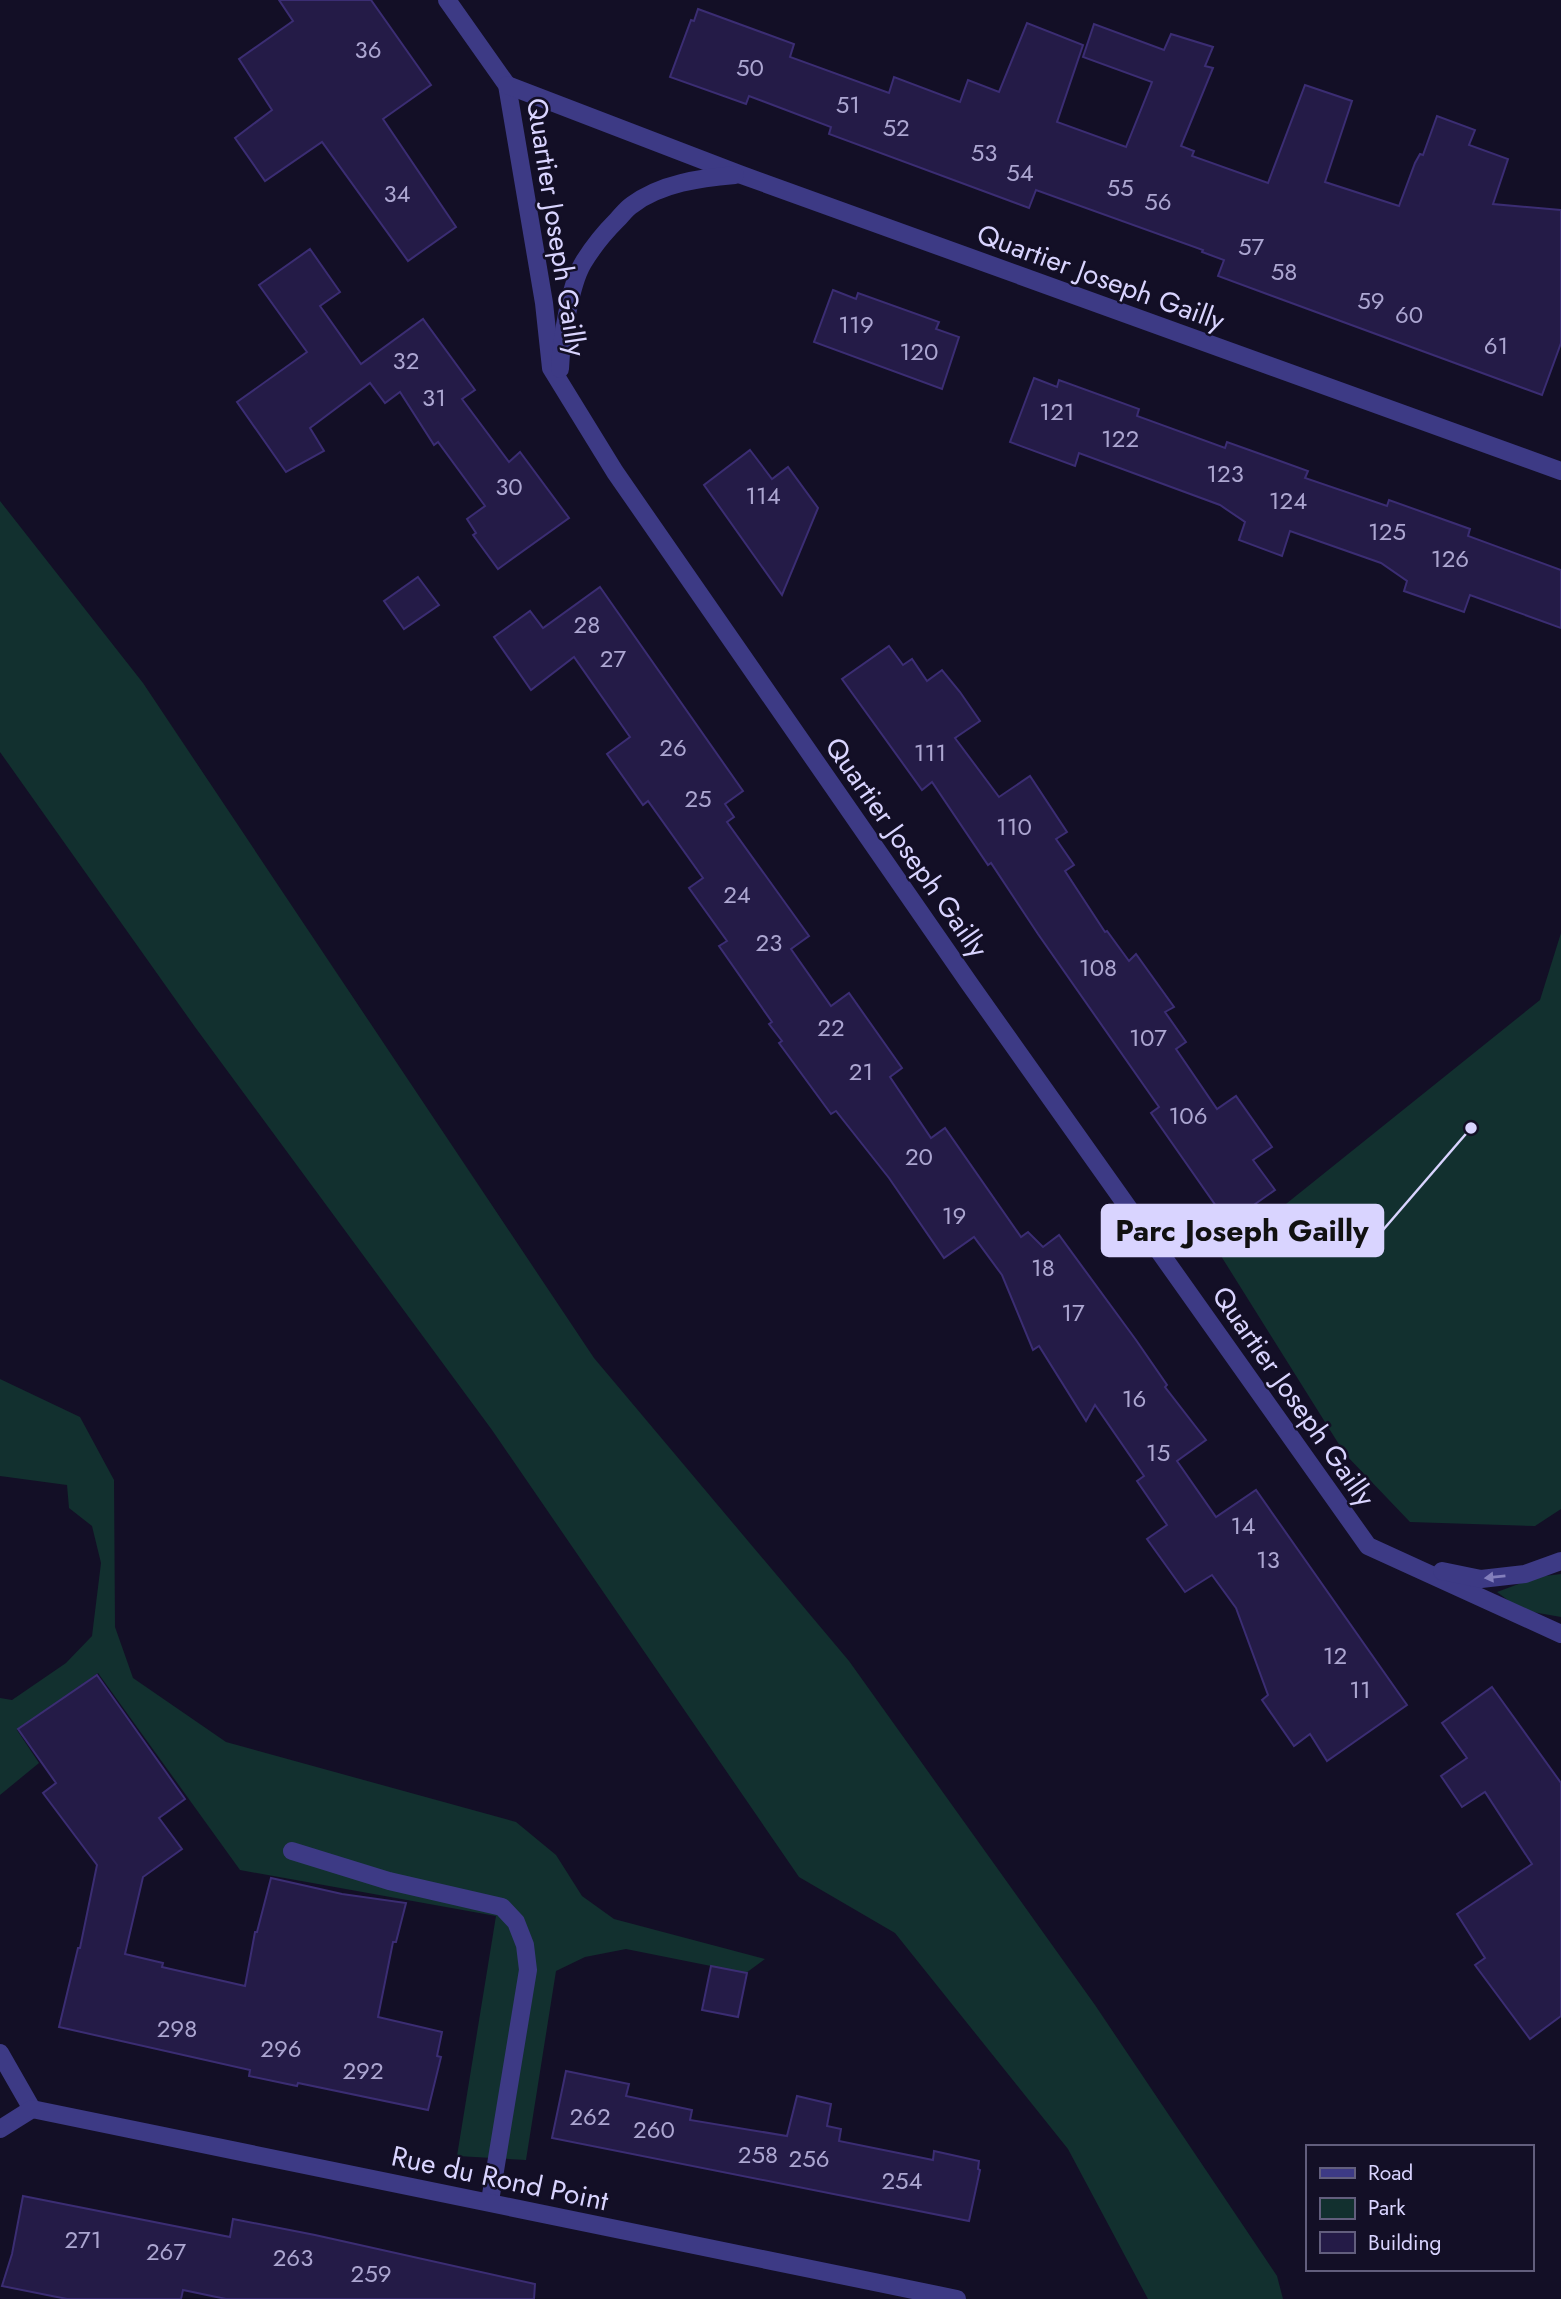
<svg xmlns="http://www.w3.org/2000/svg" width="1561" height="2299" font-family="Jost,sans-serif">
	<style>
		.green { fill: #12302f }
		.building { fill: #241b47; stroke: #3b2d73; stroke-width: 2 }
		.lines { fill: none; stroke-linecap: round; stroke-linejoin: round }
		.minor { stroke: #3d3a85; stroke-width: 18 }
		.oneway { fill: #837fbc }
		.labels { text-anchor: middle; stroke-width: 5; stroke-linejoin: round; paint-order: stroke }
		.number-label { font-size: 24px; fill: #aca6d1 }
		.street-label { font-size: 28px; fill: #d9d4ff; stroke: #130f26 }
		.leader { fill: none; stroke: #d9d4ff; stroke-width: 2.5 }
		.callout-dot { fill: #d9d4ff; stroke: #130f26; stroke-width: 2.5 }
		.callout { fill: #d9d4ff; stroke: #d9d4ff; stroke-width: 2.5 }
		.callout-label { font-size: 30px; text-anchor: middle; font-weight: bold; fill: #111 }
	</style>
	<rect width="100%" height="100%" fill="#130f26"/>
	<g class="green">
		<polygon points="0,501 143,683 594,1358 849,1661 1095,2005 1277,2276 1283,2299 1148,2299 1068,2149 895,1933 799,1877 492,1430 195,1027 0,752"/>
		<polygon points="1561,933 1561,1509 1535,1526 1410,1522 1345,1454 1221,1256 1540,1000"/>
		<polygon points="0,1379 80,1417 114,1480 115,1627 133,1678 226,1742 516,1822 556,1855 582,1896 614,1919 765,1959 746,1973 626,1949 585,1957 556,1971 526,2160 457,2156 496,1916 240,1870 98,1673 17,1730 39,1763 0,1795 0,1698 12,1700 66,1663 92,1636 101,1563 92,1526 69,1508 67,1485 0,1476"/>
		<polygon points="1561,1574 1561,1617 1521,1610 1497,1592 1537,1577"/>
	</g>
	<g class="building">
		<polygon points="279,0 371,0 431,85 383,119 456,227 408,261 322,142 265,181 235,138 272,110 239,59 293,21"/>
		<polygon points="698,9 794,44 790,57 889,93 894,77 960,102 968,80 999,92 1027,23 1083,45 1057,122 1126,147 1152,82 1083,57 1094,24 1164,50 1171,34 1213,47 1205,66 1213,68 1181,146 1194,151 1192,156 1268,183 1305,85 1352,101 1325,182 1399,206 1415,163 1420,154 1423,155 1437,116 1475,130 1469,145 1508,159 1493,204 1561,210 1561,343 1542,395 1218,276 1224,260 1202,252 1203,250 1036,190 1029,208 829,134 831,127 749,96 746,104 670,77 691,20 694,21"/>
		<polygon points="310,249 340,292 320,306 361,364 423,319 475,390 462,399 509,462 520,452 569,518 498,569 473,535 476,533 467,519 485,506 438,442 434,445 400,392 385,403 370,383 310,428 324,451 286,472 237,402 307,352 259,285"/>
		<polygon points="833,290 856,299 858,293 939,322 936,329 959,337 942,389 814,342"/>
		<polygon points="1034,378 1057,387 1059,380 1139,409 1137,416 1225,448 1227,442 1308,471 1305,478 1387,506 1389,500 1470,529 1468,536 1561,570 1561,628 1470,595 1464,612 1404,591 1407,581 1381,563 1290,531 1282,556 1239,540 1245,522 1220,505 1079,453 1075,466 1010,442"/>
		<polygon points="750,450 772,479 788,467 818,508 782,595 704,485"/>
		<polygon points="418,577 439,605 404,629 384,601"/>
		<polygon points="600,587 743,791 725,804 734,817 727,822 809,936 791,949 831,1006 849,993 902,1068 890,1077 931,1138 945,1128 1021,1237 1028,1232 1043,1247 1059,1235 1136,1340 1167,1385 1165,1387 1206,1440 1177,1461 1216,1517 1256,1490 1407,1705 1327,1761 1310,1734 1294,1746 1262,1700 1268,1695 1236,1608 1212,1575 1185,1592 1147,1539 1167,1525 1137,1481 1144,1476 1095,1405 1086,1421 1039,1346 1033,1350 1002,1275 974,1237 944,1258 889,1178 836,1111 831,1114 779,1043 782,1041 769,1024 772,1022 719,946 727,941 689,888 703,878 648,801 643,805 607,754 630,737 574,657 531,690 494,637 530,611 543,628"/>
		<polygon points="889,646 903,665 912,659 927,681 942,670 960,692 980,721 955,738 999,797 1030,776 1067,832 1056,839 1074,865 1065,871 1105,932 1107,931 1129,961 1136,954 1174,1007 1165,1012 1186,1042 1176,1049 1217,1109 1236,1096 1272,1147 1253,1160 1275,1190 1228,1223 1151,1113 1159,1107 1038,934 991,863 988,865 932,782 922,790 842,679"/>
		<polygon points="97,1675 185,1799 159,1818 182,1849 143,1877 125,1954 163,1963 162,1967 245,1986 255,1932 257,1932 271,1878 342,1894 406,1903 396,1942 393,1942 378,2017 442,2032 437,2056 441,2057 428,2110 298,2083 297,2086 249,2076 250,2070 59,2027 78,1948 80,1948 97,1865 43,1793 56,1783 18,1729"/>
		<polygon points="1492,1687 1561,1783 1561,2016 1530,2039 1475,1965 1485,1958 1457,1914 1532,1864 1485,1792 1462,1807 1441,1776 1467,1758 1442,1723"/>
		<polygon points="711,1966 747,1973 738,2017 702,2010"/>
		<polygon points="566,2071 629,2084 626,2096 692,2110 690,2120 787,2136 797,2096 831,2104 827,2126 841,2129 839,2141 933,2160 934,2151 979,2161 978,2169 980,2170 969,2221 552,2138"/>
		<polygon points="23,2196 230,2237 233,2219 315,2235 535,2284 534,2299 226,2299 183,2290 181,2299 67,2299 2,2286 12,2254"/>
	</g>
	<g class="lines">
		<g class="minor">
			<polyline points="447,0 507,85 544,303 551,368 615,472 969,983 1368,1546 1561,1634"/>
			<polyline points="507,85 739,174 1561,471"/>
			<path d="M 560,369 C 561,342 570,285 583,263 C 592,248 604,233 617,220 C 622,215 626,209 632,205 C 661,183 701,178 735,175"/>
			<polyline points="1442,1571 1481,1579 1525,1574 1561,1561"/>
			<polyline points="292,1851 389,1881 502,1907 516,1922 525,1945 528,1970 490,2201"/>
			<polyline points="0,2053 32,2109"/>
			<polyline points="0,2129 32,2109 957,2299"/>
		</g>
	</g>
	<defs><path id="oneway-solid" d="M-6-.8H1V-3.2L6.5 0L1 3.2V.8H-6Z" transform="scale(1.75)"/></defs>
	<use class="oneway" href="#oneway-solid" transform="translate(1495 1577) rotate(174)"/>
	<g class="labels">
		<g class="number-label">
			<text x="368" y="58">36</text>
			<text x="750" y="76">50</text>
			<text x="848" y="113">51</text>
			<text x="896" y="136">52</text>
			<text x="984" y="161">53</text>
			<text x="1020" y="181">54</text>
			<text x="1120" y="196">55</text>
			<text x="397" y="202">34</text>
			<text x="1158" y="210">56</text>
			<text x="1251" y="255">57</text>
			<text x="1284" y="280">58</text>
			<text x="1371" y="309">59</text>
			<text x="1409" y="323">60</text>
			<text x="856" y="333">119</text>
			<text x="1496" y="354">61</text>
			<text x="919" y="360">120</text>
			<text x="406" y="369">32</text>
			<text x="434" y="406">31</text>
			<text x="1057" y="420">121</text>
			<text x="1120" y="447">122</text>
			<text x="1225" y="482">123</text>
			<text x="509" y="495">30</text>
			<text x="763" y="504">114</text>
			<text x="1288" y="509">124</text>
			<text x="1387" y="540">125</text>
			<text x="1450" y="567">126</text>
			<text x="587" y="633">28</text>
			<text x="613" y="667">27</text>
			<text x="673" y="756">26</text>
			<text x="930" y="761">111</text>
			<text x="698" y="807">25</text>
			<text x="1014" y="835">110</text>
			<text x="737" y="903">24</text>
			<text x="769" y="951">23</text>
			<text x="1098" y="976">108</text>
			<text x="831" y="1036">22</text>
			<text x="1148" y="1046">107</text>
			<text x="861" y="1080">21</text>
			<text x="1188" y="1124">106</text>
			<text x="919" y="1165">20</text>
			<text x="954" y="1224">19</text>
			<text x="1043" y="1276">18</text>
			<text x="1073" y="1321">17</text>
			<text x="1134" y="1407">16</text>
			<text x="1158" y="1461">15</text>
			<text x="1243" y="1534">14</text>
			<text x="1268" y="1568">13</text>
			<text x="1335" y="1664">12</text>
			<text x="1360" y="1698">11</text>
			<text x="177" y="2037">298</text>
			<text x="281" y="2057">296</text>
			<text x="363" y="2079">292</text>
			<text x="590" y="2125">262</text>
			<text x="654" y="2138">260</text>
			<text x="758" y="2163">258</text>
			<text x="809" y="2167">256</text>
			<text x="902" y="2189">254</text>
			<text x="83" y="2248">271</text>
			<text x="166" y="2260">267</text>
			<text x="293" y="2266">263</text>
			<text x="371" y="2282">259</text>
		</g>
		<g class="street-label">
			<text transform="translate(557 227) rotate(81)" y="10">Quartier Joseph Gailly</text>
			<text transform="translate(1101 277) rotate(20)" y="10">Quartier Joseph Gailly</text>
			<text transform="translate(907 847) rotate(55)" y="10">Quartier Joseph Gailly</text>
			<text transform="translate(1294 1396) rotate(55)" y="10">Quartier Joseph Gailly</text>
			<text transform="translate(500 2178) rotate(12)" y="10">Rue du Rond Point</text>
		</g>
	</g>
	<path class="leader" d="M1471 1128L1383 1230"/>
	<circle class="callout-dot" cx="1471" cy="1128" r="7"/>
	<rect class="callout" x="1102" y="1205" width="281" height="51" rx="7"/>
	<g class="callout-label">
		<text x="1242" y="1241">Parc Joseph Gailly</text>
	</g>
	<rect x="1306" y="2145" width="228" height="126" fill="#130f26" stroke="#625e7d" stroke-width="2"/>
	<rect x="1320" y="2168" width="35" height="10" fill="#3d3a85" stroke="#625e7d" stroke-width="2"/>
	<text x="1368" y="2180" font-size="21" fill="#d9d4ff">Road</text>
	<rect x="1320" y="2198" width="35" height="21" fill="#12302f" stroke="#625e7d" stroke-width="2"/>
	<text x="1368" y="2215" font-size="21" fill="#d9d4ff">Park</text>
	<rect x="1320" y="2232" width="35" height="21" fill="#241b47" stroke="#625e7d" stroke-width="2"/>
	<text x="1368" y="2250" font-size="21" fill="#d9d4ff">Building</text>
</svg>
